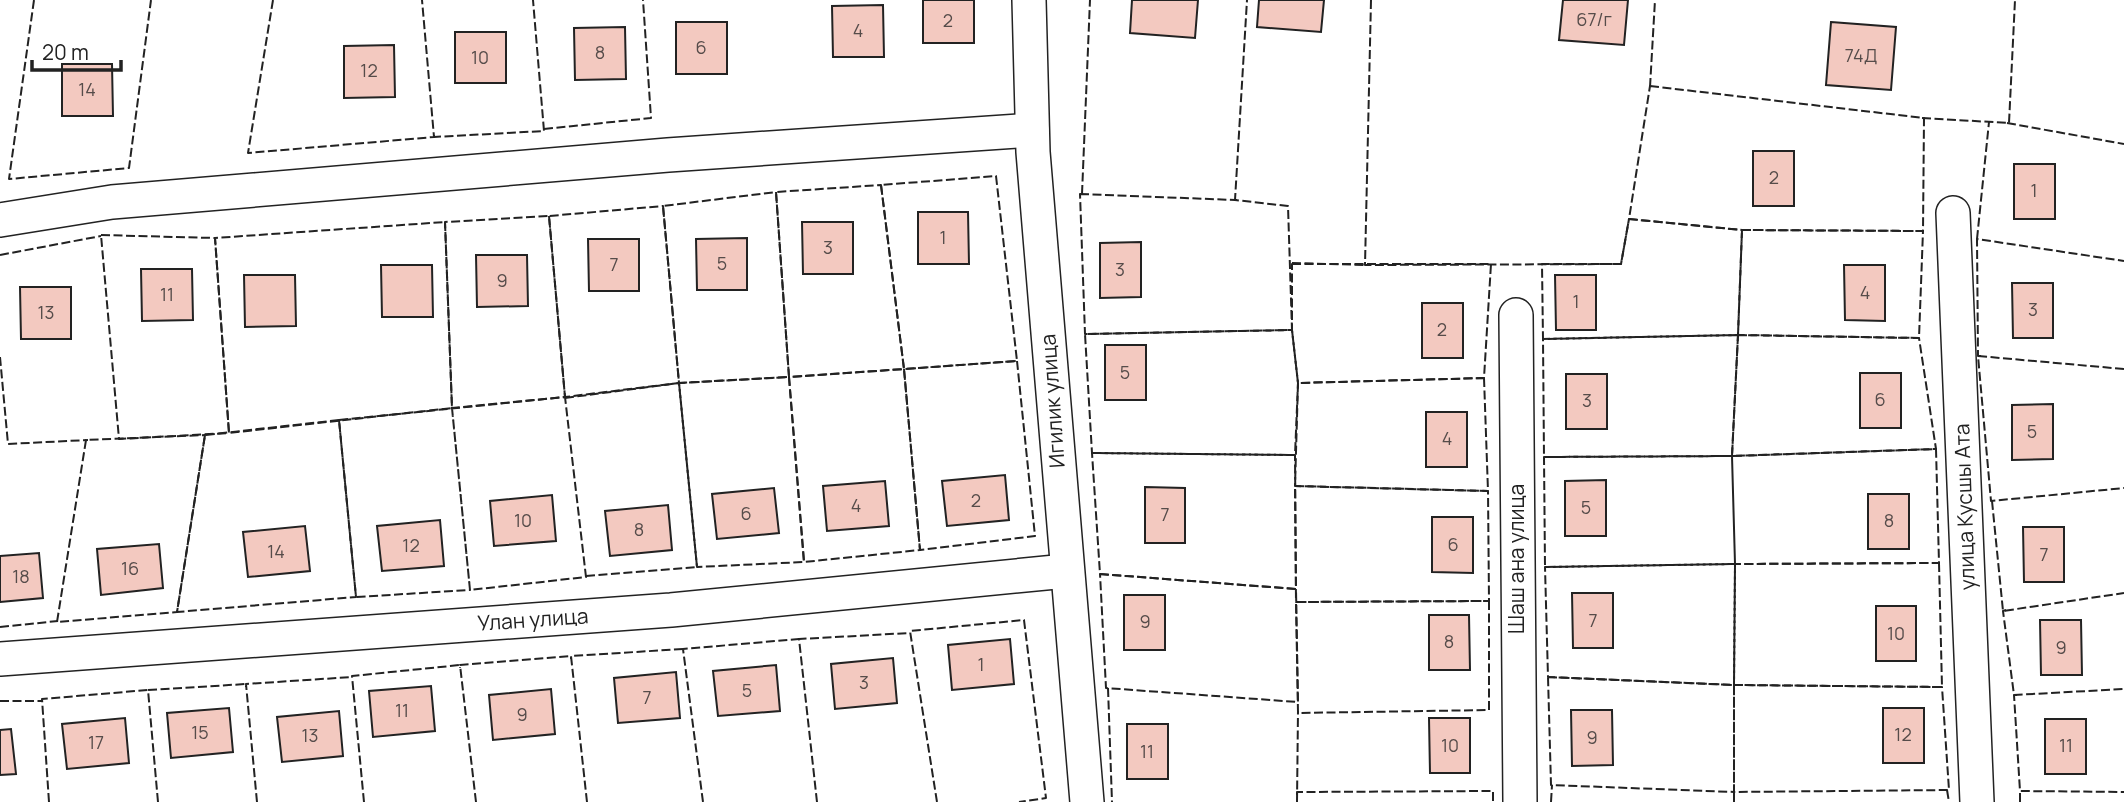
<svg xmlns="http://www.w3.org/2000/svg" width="2124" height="802" font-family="Manrope,sans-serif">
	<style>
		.building { fill: #f3c9c0; stroke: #222; stroke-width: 2 }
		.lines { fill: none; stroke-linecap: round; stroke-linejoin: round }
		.minor-casing { stroke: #222; stroke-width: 36 }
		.minor { stroke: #fff; stroke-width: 33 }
		.fence { stroke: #222; stroke-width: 2; stroke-dasharray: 9 3.5; stroke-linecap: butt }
		.labels { text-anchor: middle; stroke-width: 5; stroke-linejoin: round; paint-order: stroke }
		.number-label { font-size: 18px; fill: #564c4a }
		.street-label { font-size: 21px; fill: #222; stroke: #fff }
	</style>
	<rect width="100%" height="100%" fill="#fff"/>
	<g class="building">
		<rect x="923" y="0" width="51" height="43"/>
		<polygon points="1132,0 1198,0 1195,38 1130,33"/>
		<polygon points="1259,0 1324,0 1321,32 1257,27"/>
		<polygon points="1563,0 1628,0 1624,45 1559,40"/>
		<polygon points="883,5 884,57 833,57 832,6"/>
		<rect x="676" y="22" width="51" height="52"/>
		<polygon points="1831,22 1896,27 1891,90 1826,85"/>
		<polygon points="625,27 626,79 575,80 574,28"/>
		<rect x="455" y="32" width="51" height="51"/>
		<polygon points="394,45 395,97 344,98 344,46"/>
		<polygon points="62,64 112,64 113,116 62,116"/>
		<rect x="1753" y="151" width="41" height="55"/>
		<rect x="2014" y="164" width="41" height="55"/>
		<polygon points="918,212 968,212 969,264 918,264"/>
		<polygon points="802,222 853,222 853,274 803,274"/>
		<polygon points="747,238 747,290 697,290 696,239"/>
		<polygon points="588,239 639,239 639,291 589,291"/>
		<polygon points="1141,242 1141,297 1100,298 1100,243"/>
		<polygon points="476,255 527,255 528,306 477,307"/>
		<polygon points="381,265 432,265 433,317 382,317"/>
		<polygon points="1844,265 1885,265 1885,321 1845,320"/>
		<polygon points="141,269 192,269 193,320 142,321"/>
		<polygon points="244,275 295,275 296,326 245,327"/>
		<polygon points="1555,275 1596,275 1596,330 1556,330"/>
		<polygon points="2012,283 2053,283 2053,338 2013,338"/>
		<polygon points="20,287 71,287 71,339 21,339"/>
		<rect x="1422" y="303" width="41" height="55"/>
		<rect x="1105" y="345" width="41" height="55"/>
		<rect x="1860" y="373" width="41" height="55"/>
		<rect x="1566" y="374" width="41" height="55"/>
		<polygon points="2053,404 2053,459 2012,460 2012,405"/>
		<rect x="1426" y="412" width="41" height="55"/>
		<polygon points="1005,475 1009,520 947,526 942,481"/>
		<polygon points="1606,480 1606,536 1565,536 1565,481"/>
		<polygon points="885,481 889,526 827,531 823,486"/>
		<polygon points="1145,487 1185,488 1185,543 1145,543"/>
		<polygon points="774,488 779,533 717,539 712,494"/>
		<rect x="1868" y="494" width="41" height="55"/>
		<polygon points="552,495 556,541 494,546 490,501"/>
		<polygon points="668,505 672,550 610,556 605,511"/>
		<polygon points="1432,517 1473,517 1473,573 1432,572"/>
		<polygon points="440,520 444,566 382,571 377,526"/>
		<polygon points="305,526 310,571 248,577 243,532"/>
		<polygon points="2023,527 2064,527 2064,582 2024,582"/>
		<polygon points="159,544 163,588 101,595 97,549"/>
		<polygon points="39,553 43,598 0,602 0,556"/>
		<polygon points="1572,593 1613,593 1613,648 1573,648"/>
		<rect x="1124" y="595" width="41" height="55"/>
		<rect x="1876" y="606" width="40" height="55"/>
		<polygon points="1429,615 1469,615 1470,670 1429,670"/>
		<polygon points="2040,620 2081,620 2082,675 2041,675"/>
		<polygon points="1010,639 1014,684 952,690 948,645"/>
		<polygon points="893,658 897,703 835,709 831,664"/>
		<polygon points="776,665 780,711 718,716 713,671"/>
		<polygon points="676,672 680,718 618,723 614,678"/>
		<polygon points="431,686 435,731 373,737 369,691"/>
		<polygon points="551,689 555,734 493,740 489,695"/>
		<polygon points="229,708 233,752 171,758 167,713"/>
		<rect x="1883" y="708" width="41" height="55"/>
		<polygon points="1571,710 1612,710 1613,765 1572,766"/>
		<polygon points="339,711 343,756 282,762 277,717"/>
		<polygon points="125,718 129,763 67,769 62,724"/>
		<polygon points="1429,718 1470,718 1470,773 1430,773"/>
		<rect x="2045" y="719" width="41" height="55"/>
		<rect x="1127" y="724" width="41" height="55"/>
		<polygon points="11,729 16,774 0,775 0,730"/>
	</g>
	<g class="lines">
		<g class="minor-casing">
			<g id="minor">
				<polyline points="1029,0 1033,152 1087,802"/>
				<polyline points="1953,213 1977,802"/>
				<polyline points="0,220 112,202 668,155 1032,130"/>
				<polyline points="1516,315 1520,802"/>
				<polyline points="0,659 671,610 1066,571"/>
			</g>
		</g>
		<use href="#minor" class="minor"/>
		<g class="fence">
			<polyline points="34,0 9,179 129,168 151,0"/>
			<polyline points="273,0 248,153 434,137 422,0"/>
			<polyline points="1371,0 1365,265 1621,264 1629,219"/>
			<polygon points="1650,86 1924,118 1923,231 1742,230 1629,219"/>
			<polyline points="1650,87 1655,0"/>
			<polyline points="1922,118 2009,123 2015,0"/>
			<polyline points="2007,123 2124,144"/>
			<polyline points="544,129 651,118 643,0"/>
			<polyline points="434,135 434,137 544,131 533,0"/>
			<polygon points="996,176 1017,361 904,369 881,185"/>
			<polygon points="881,185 904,369 789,377 776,192"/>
			<polygon points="776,192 789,377 679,383 663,206"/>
			<polygon points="1080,194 1235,200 1288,206 1292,330 1085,334"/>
			<polyline points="1082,194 1090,0"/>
			<polyline points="1237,200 1235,200 1247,0"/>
			<polygon points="663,206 679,383 565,397 549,216"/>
			<polygon points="549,216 565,397 452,408 445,222"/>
			<polygon points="1629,219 1742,230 1738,335 1543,339 1542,264 1621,264"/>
			<polygon points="445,222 452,408 229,433 215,238"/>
			<polygon points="1742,230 1923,231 1919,338 1738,335"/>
			<polygon points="101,235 215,238 229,433 119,439"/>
			<polyline points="1977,239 1989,122"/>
			<polyline points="0,255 101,236"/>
			<polyline points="1292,263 1365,265 1365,262"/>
			<polygon points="1292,264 1491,264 1484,378 1298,383 1292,330"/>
			<polygon points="1292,330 1298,383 1295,455 1092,453 1085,334"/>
			<polygon points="1738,335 1732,456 1544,457 1543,339"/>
			<polygon points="1738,335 1919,338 1936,449 1732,456"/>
			<polyline points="1981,356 1978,356 1977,239 2124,261"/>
			<polyline points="0,357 8,444 88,440"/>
			<polygon points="1017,361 1035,536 920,550 904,369"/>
			<polygon points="904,369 920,550 804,562 789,377"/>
			<polyline points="2124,369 1978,356 1991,501 2124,488"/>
			<polygon points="1484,378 1488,491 1295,486 1298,383"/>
			<polyline points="565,398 679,383 789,377 804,562 697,567 679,383"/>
			<polyline points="452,408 470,590 356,597 339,420 565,397 586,577 470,590 452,408"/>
			<polygon points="339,420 356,597 177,612 205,435"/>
			<polygon points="205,435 177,612 57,622 86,440"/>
			<polygon points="1092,453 1295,455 1296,589 1100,574"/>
			<polyline points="1732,456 1735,564 1545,567 1544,457 1732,456 1936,449 1939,563 1735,564 1732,456"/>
			<polygon points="1295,486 1488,491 1489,601 1296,602"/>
			<polyline points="1992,501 2003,611 2124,593"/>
			<polygon points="1939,563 1942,687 1734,685 1735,564"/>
			<polygon points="1735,564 1734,685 1548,677 1545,567"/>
			<polygon points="1100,574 1296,589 1298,702 1106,688"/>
			<polyline points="586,576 697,567 679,383"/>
			<polygon points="1489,601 1489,710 1298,713 1296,602"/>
			<polyline points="2006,610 2003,611 2014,695 2124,689"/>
			<polyline points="0,627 58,621"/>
			<polygon points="1548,677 1734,685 1734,792 1551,785"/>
			<polygon points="1734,685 1942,687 1949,790 1734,792"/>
			<polyline points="1108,688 1112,802"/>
			<polyline points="2017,695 2014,695 2020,791 2124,792"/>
			<polyline points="0,701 42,701"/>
			<polyline points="1947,790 1949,802"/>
			<polyline points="1297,795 1297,792 1493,791 1493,802"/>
			<polyline points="49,802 42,699 148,690"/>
			<polyline points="158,802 148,690 246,684 246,687"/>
			<polyline points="257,802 246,684 352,677"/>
			<polyline points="364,802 352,676 460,665 460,668"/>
			<polyline points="476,802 460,665 571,656 571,659"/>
			<polyline points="587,802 571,656 683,649"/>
			<polyline points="703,802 683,649 799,639 799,642"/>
			<polyline points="817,802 799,639 910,633"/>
			<polyline points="937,802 910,631 1024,620 1046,798 1019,802"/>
			<polyline points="1297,802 1298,711"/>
			<polyline points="1551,802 1552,785"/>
			<polyline points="1734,802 1734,792"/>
			<polyline points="2020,802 2020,791 2023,791"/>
		</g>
	</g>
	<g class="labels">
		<g class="number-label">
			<text x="1594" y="26">67/г</text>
			<text x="948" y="27">2</text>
			<text x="858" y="37">4</text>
			<text x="701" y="54">6</text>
			<text x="600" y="59">8</text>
			<text x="1861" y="62">74Д</text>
			<text x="480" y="64">10</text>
			<text x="369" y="77">12</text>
			<text x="87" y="96">14</text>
			<text x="1774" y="184">2</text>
			<text x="2034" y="197">1</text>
			<text x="943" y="244">1</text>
			<text x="828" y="254">3</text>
			<text x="722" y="270">5</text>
			<text x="614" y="271">7</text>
			<text x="1120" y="276">3</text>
			<text x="502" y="287">9</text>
			<text x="1865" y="299">4</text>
			<text x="167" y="301">11</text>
			<text x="1576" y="308">1</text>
			<text x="2033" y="316">3</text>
			<text x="46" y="319">13</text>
			<text x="1442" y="336">2</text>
			<text x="1125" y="379">5</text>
			<text x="1880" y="406">6</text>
			<text x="1587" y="407">3</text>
			<text x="2032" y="438">5</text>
			<text x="1447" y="445">4</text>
			<text x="976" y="507">2</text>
			<text x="856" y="512">4</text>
			<text x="1586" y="514">5</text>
			<text x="746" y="520">6</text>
			<text x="1165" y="521">7</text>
			<text x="523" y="527">10</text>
			<text x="1889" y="527">8</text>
			<text x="639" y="536">8</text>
			<text x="1453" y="551">6</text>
			<text x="411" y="552">12</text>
			<text x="276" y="558">14</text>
			<text x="2044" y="561">7</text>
			<text x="130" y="575">16</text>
			<text x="21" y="583">18</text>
			<text x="1593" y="627">7</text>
			<text x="1145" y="628">9</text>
			<text x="1896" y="640">10</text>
			<text x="1449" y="648">8</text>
			<text x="2061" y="654">9</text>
			<text x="981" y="671">1</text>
			<text x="864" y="689">3</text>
			<text x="747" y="697">5</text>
			<text x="647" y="704">7</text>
			<text x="402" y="717">11</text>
			<text x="522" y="721">9</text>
			<text x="200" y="739">15</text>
			<text x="1903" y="741">12</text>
			<text x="310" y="742">13</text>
			<text x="1592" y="744">9</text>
			<text x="96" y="749">17</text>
			<text x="1450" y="752">10</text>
			<text x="2066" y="752">11</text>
			<text x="1147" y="758">11</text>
		</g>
		<g class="street-label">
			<text transform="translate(1053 401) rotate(-94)" y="7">Игилик улица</text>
			<text transform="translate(1965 507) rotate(-92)" y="7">улица Кусшы Ата</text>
			<text transform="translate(1517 559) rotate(-90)" y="7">Шаш ана улица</text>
			<text transform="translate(533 620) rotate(-4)" y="7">Улан улица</text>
		</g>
	</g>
	<path d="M32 60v10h89v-10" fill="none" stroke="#222222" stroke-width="3.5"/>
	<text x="42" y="60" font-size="21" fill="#222222" stroke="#ffffff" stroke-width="5" paint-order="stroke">20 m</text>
</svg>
